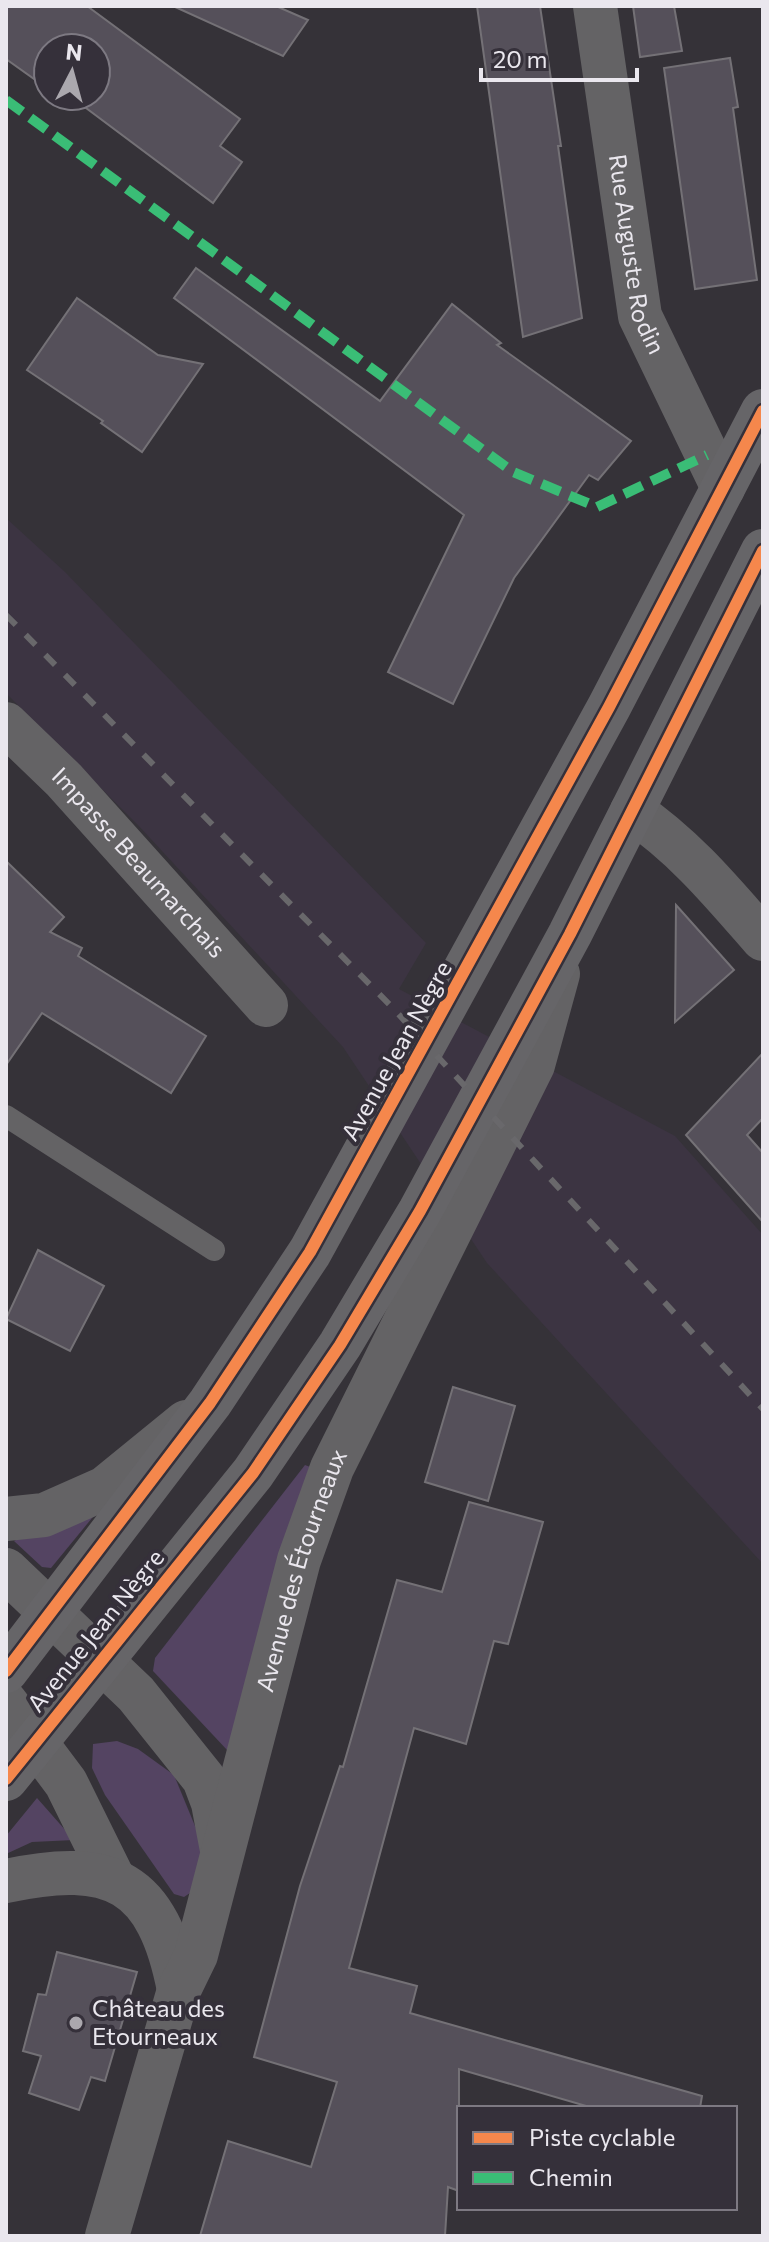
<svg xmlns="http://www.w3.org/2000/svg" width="769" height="2242" font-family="Commissioner,sans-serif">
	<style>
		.built { fill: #3c3442 }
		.green { fill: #544462 }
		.building { fill: #55505a; stroke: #747176; stroke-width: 2 }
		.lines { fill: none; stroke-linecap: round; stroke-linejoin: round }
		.lane { stroke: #646365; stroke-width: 22 }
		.street { stroke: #646365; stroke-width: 44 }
		.secondary { stroke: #666568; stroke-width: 44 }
		.rail { stroke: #69686b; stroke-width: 6; stroke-dasharray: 14 14; stroke-linecap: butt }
		.quiet { stroke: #3abd76; stroke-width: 10; stroke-dasharray: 20 10; stroke-linecap: butt }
		.cycleway-casing { stroke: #35303a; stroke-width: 17 }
		.cycleway { stroke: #f5874c; stroke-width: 12 }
		.poi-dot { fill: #aba8ae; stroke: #35303a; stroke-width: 3 }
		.labels { text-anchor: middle; stroke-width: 8; stroke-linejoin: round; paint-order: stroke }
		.street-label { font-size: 24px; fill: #eae7ee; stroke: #35303a }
		.poi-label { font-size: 24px; fill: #eae7ee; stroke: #35303a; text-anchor: start }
	</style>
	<rect width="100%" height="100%" fill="#353238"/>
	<polygon class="built" points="6,518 65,572 426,943 399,989 675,1136 763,1235 763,1564 487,1263 343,1047 138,825 6,693"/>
	<g class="green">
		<polygon points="305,1465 318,1470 228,1751 153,1671 155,1658"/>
		<polygon points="115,1490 51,1568 42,1567 14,1541"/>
		<polygon points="117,1741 138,1749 174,1775 202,1843 196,1889 184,1897 174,1894 105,1795 92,1768 93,1744"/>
		<polygon points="37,1798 74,1840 32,1842 6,1854 6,1836"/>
	</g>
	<g class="building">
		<polygon points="6,6 87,6 240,119 220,146 242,162 213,203 70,96 96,96 96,48 48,48 48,80 41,75 37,81 6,59"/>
		<polygon points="173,6 276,6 308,20 283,56"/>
		<polygon points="477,6 540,6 561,146 558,146 582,318 523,337"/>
		<polygon points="633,6 674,6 682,51 640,57"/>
		<polygon points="730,58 738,107 733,108 757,280 695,289 664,68"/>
		<polygon points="196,268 380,401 452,304 501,343 497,345 631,441 598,480 589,475 514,578 453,704 388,672 464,515 174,298"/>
		<polygon points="77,298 158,355 203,364 142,452 101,423 103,421 27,370"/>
		<polygon points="6,861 64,917 50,932 82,948 78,956 206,1036 171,1093 42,1013 6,1065"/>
		<polygon points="676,905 734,970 675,1022"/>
		<polygon points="763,1053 763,1118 747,1135 763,1153 763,1222 686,1135"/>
		<polygon points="38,1250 104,1286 70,1351 6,1319"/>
		<polygon points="453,1387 515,1406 488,1501 425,1482"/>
		<polygon points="469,1502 543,1522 508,1644 494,1641 466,1744 414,1728 349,1968 417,1986 410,2013 702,2096 700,2108 593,2108 459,2069 459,2191 448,2187 445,2236 200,2236 228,2141 311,2167 337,2082 254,2057 300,1886 340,1766 343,1767 397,1580 442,1592"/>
		<polygon points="57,1952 137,1972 105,2081 91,2077 79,2110 29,2093 41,2056 23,2051 38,1994 46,1995"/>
	</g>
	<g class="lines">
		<polyline class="lane" points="6,1116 214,1250"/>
		<g class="street">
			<path id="s1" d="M 595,6 L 640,316 L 723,488"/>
			<path id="s2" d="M 6,724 L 64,780 L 266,1005"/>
			<path d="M 632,811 C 684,846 722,892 763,939"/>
			<polyline points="6,1519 44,1515 105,1488 186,1422"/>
			<polyline points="6,1570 136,1694 204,1779 213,1803 222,1850"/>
			<polyline points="6,1703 66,1783 113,1878"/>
			<path d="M 6,1881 C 112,1858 158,1881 179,1990"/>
			<path id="s3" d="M 107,2236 L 179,1990 L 196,1955 L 299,1560 L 332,1468 L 533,1065 L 558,974"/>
		</g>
		<g class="secondary">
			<polyline points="6,1671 210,1403 310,1252 609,707 763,411"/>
			<polyline points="6,1779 253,1473 340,1345 420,1211 570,934 763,551"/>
		</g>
		<polyline class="rail" points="6,615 390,1005 763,1409"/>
		<polyline class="quiet" points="6,100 513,472 597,507 707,455"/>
		<g class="cycleway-casing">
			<g id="cycleway">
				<polyline points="6,1671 210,1403 310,1252 609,707 763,411"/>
				<polyline points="6,1779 253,1473 340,1345 420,1211 570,934 763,551"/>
			</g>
		</g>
		<use href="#cycleway" class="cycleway"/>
	</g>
	<circle class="poi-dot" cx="76" cy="2023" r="8"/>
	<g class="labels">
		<g class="street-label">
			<text dy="8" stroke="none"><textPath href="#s1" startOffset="252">Rue Auguste Rodin</textPath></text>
			<text dy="8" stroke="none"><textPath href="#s2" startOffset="192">Impasse Beaumarchais</textPath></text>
			<text transform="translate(397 1051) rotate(-61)" y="8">Avenue Jean Nègre</text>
			<text dy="8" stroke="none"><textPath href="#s3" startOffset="694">Avenue des Étourneaux</textPath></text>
			<text transform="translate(96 1631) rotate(-51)" y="8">Avenue Jean Nègre</text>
		</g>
		<g class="poi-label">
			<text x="92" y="2017">Château des<tspan x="92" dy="28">Etourneaux</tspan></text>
		</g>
	</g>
	<rect width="769" height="2242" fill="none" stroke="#eae7ee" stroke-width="16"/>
	<rect x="457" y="2106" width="280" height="104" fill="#35303a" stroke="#7d7982" stroke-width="2"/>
	<rect x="473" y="2132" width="40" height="12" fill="#f5874c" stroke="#7d7982" stroke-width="2"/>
	<text x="529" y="2146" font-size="24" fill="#eae7ee">Piste cyclable</text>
	<rect x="473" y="2172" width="40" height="12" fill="#3abd76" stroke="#7d7982" stroke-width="2"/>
	<text x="529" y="2186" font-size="24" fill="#eae7ee">Chemin</text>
	<g transform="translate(72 72) rotate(6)"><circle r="38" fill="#35303a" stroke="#7d7982" stroke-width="2"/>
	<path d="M0-6L14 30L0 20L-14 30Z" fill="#aba8ae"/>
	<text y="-12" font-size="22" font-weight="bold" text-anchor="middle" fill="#eae7ee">N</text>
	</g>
	<path d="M481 68v12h156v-12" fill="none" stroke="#eae7ee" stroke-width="4"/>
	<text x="493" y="68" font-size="24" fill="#eae7ee" stroke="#35303a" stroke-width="6" paint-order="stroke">20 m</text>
</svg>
